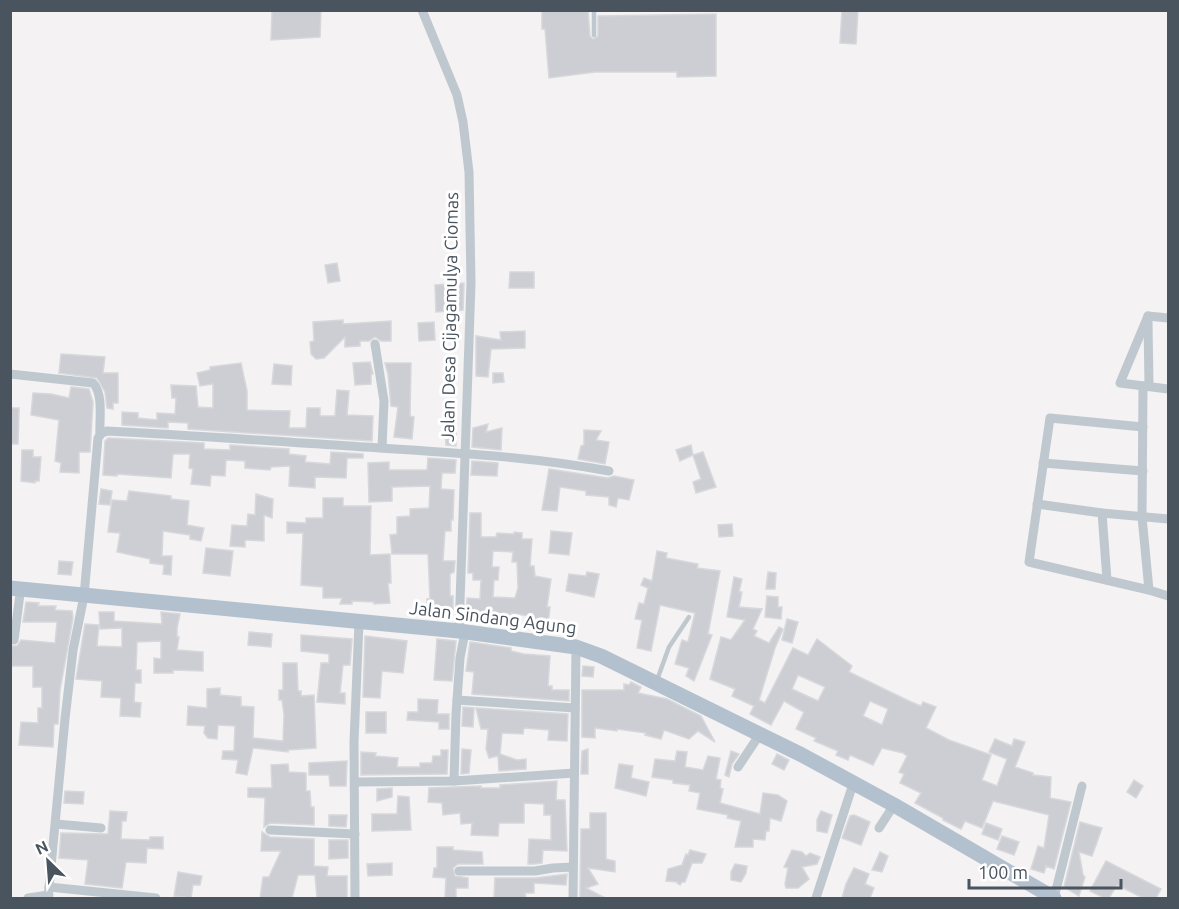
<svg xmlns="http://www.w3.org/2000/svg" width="1179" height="909" font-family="Ubuntu,sans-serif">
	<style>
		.building { fill: #ccced3; stroke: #d6d8dc; stroke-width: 1.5; fill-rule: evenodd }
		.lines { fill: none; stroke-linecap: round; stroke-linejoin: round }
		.service { stroke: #c0c8cf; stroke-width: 4.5 }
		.minor { stroke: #c0c8cf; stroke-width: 9 }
		.primary { stroke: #b3c1ce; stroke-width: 15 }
		.labels { text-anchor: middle; stroke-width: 6; stroke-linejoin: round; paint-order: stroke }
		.street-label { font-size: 18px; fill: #4a545e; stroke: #fff }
	</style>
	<rect width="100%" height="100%" fill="#f4f2f2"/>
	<g class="building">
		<polygon points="272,10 321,10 320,37 271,40"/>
		<polygon points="542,10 588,10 590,36 593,39 598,36 598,16 716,14 716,76 677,77 677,72 595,72 549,78 545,29 542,29"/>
		<polygon points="842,10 858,10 856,44 840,43"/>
		<polygon points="337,263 340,281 328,283 325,265"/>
		<polygon points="510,272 534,272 534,288 509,288"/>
		<polygon points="464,283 463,310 436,312 435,285"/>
		<polygon points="343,320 343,324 391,321 391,341 381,341 375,337 369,341 360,341 360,346 345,347 345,337 324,358 316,359 311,354 310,342 314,341 313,322"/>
		<polygon points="434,322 435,340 419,341 418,323"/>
		<polygon points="525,331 525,348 491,349 488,377 476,376 476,336 501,340 500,332"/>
		<polygon points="61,354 105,357 103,373 118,373 118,403 113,403 113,409 107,408 105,392 97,378 59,373"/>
		<polygon points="370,362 373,374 371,374 371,384 355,385 353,363"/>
		<polygon points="241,363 247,391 247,410 290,411 289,428 306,428 307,408 320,408 320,416 335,416 337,390 349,391 347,415 373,416 372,441 188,429 188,423 168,422 168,428 122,425 122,412 138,413 138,418 157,420 157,413 175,414 176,398 172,398 171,385 196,386 198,407 213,408 213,384 200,386 197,373 210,370 210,367"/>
		<polygon points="385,363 411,363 410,416 414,417 412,439 394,437 398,407 391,406 388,374"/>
		<polygon points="274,364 292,366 291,385 272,384"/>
		<polygon points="493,373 503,373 504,382 493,383"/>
		<polygon points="71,387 89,389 93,402 90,452 79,452 79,473 60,472 61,463 55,461 59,420 31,415 33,393 51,394 69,398"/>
		<polygon points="10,408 19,408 18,444 10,444"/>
		<polygon points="488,424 486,432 502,428 501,450 472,447 473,428"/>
		<polygon points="456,429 456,446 446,445 445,430"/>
		<polygon points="584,430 601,431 596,440 609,442 605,464 578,459 581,446 584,445"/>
		<polygon points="108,438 204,443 204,449 230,450 230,445 289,449 289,454 306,456 305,462 330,464 331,452 363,454 363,458 347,458 346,478 315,477 315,488 289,486 290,466 271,467 270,470 245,468 245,461 226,460 225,476 211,475 210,486 191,484 193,469 189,468 190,454 173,454 171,478 117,474 117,476 103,475 105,441"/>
		<polygon points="691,445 693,455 680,461 676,450"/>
		<polygon points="22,450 33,450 33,457 41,457 39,481 35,481 35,483 21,481"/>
		<polygon points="703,452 716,487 696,493 693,482 701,479 693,455"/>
		<polygon points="428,458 456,460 455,473 442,473 441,489 454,490 453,520 451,520 451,531 445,531 443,561 455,561 454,572 450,574 450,596 453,596 453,609 427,611 427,599 430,599 428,554 392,554 390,535 397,534 397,517 410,516 410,509 429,508 430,486 392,487 392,501 369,502 368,463 389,462 389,470 427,470"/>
		<polygon points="472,461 498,463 497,476 471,475"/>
		<polygon points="549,469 608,478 614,476 634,480 629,500 618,498 616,507 609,505 609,497 586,495 586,491 560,487 557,511 542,510"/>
		<polygon points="101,489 112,491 110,505 99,504"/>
		<polygon points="129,491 171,496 171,499 189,501 187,525 204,528 201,541 190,539 190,535 163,531 162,556 172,556 171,575 163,574 164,565 150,563 150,559 117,552 120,533 108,532 112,500 127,501"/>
		<polygon points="256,494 273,499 272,518 264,515 264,541 245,540 245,547 230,546 232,525 247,526 248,514 255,515"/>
		<polygon points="323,498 343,498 343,506 371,506 370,555 390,554 391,583 388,583 390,603 374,604 374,602 352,601 352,604 340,604 342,598 323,598 323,587 301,585 303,533 287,533 287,522 306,523 306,518 323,518"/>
		<path d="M 470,513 L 481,513 L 481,537 L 496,537 L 497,533 L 514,534 L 514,532 L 522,533 L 522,539 L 532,539 L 530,566 L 534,566 L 535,576 L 551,579 L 547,607 L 550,607 L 548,625 L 533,623 L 534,617 L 511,613 L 511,616 L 474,615 L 474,618 L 466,618 L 467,598 L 480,599 L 481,580 L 473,580 L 473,573 L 468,573 ZM 493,551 L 513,552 L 512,562 L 517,562 L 518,588 L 515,598 L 493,597 L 494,580 L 498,580 L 499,567 L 492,567 Z"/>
		<polygon points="732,524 733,536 719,537 718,525"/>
		<polygon points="551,531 572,533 569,555 549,553"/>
		<polygon points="206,548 233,551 230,576 203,573"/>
		<polygon points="657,551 667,553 666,558 698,564 697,568 720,571 708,634 712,635 694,681 686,676 689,668 675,664 682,640 688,642 695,613 660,605 651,651 637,648 642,620 635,619 639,603 644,604 648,588 641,585 644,578 652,581"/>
		<polygon points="59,561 73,562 71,575 58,574"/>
		<polygon points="587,572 599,574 594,597 566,591 569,574 586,576"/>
		<polygon points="768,572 776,573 775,589 766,589"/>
		<path d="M 734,577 L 742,579 L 739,592 L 742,592 L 739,607 L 762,609 L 753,629 L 757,631 L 754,636 L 769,643 L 779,627 L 783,629 L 775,648 L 759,700 L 765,703 L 793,648 L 808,655 L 817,639 L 852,666 L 849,672 L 909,701 L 921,706 L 923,702 L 936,707 L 926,728 L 949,740 L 991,755 L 982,780 L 997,786 L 1007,759 L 989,752 L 995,739 L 1012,746 L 1014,739 L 1025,742 L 1015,767 L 1033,773 L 1033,775 L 1051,777 L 1050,798 L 1071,802 L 1054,869 L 1046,866 L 1044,873 L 1031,869 L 1038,846 L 1044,848 L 1049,815 L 993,801 L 982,828 L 965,821 L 961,829 L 943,820 L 943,818 L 915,803 L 921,793 L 900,783 L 904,774 L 899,772 L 907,756 L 903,753 L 882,748 L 873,765 L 850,755 L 848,760 L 836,755 L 838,751 L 814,741 L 816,738 L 796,729 L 804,712 L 800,710 L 784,701 L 771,725 L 750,714 L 754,706 L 732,696 L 735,689 L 710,679 L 721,637 L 731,640 L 745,620 L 727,617 ZM 798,675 L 825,687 L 818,701 L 792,689 ZM 870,701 L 888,709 L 882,725 L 863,716 Z"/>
		<polygon points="767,596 778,597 778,607 782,607 781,619 765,617"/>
		<polygon points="26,602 39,603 38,606 56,606 55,610 72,611 73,618 60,690 58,724 54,724 53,747 19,745 21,722 38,723 38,708 42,708 42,687 33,687 33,666 12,666 10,646 17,646 21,640 55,643 57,622 23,622"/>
		<polygon points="99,612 114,612 114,621 162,624 161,612 180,614 177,628 177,637 179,637 177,650 203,652 203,671 173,670 173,673 154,673 154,658 161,659 161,641 137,642 136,670 141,670 141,683 135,683 134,702 141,703 140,717 120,716 121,698 101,697 102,681 76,679 85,624 99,625 97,646 122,647 122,628 100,629"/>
		<polygon points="787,619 798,622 792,643 782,640"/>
		<polygon points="249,632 272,634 271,647 248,645"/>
		<polygon points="301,635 352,639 350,665 343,665 340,693 345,693 345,704 317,702 321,663 329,663 329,654 301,651"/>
		<polygon points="365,636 407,641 403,673 382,671 380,698 363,697"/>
		<polygon points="437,639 456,641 452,681 434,680"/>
		<polygon points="470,642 511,648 511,651 524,654 550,656 548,686 552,686 552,690 569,690 569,701 472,694 474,672 466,671"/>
		<polygon points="283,663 297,663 298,691 301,691 301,696 314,695 316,748 288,750 288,752 253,748 247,775 236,773 238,760 222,759 223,751 234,751 235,726 218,725 217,739 208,738 204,733 205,726 187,725 188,706 207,708 207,689 220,688 220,695 241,697 241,706 254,707 253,738 283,741 284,715 282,700 279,700 279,690 283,690"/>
		<polygon points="583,666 594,667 593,677 582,676"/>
		<polygon points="631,682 641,687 638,693 667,699 701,716 715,742 698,731 689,739 664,730 661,739 645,735 646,733 617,729 617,731 595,728 595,738 582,737 582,690 624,690 624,684 629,685"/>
		<polygon points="418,699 438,700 437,714 449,714 449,729 439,729 439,722 407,720 408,712 418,712"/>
		<polygon points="463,707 474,708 473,727 462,726"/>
		<polygon points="476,708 568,714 567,741 548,740 549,730 524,728 523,734 502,733 500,754 517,760 526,759 526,769 499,771 498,756 489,758 486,749 488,729 481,729"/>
		<rect x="366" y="712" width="20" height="21"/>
		<polygon points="462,749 471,750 469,773 461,774"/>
		<polygon points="588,749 588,774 581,774 582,751"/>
		<polygon points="441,750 448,750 447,774 361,775 361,752 376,753 375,756 398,758 397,767 420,767 420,763 432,763 433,756 441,756"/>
		<polygon points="677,751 687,752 685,767 703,770 708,756 720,758 716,779 721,780 720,788 723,789 720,803 760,814 763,793 778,795 787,801 781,821 770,818 769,831 766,831 765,840 753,839 753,847 735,847 741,821 727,818 728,815 697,809 700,793 689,791 690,785 673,783 673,780 652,777 655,759 675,761"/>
		<polygon points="731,751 739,754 732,764 729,777 725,775"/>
		<polygon points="777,754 789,760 784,770 772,764"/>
		<polygon points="347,761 346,786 330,786 329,775 309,775 309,763"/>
		<polygon points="288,764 289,772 306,773 306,791 310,791 311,807 314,807 314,825 270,823 264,827 265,798 248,797 248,788 272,788 271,765"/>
		<polygon points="619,764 633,766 631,778 649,782 646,796 615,788"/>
		<polygon points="1134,780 1143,786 1136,798 1127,792"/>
		<polygon points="557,781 556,800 565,800 567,851 543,850 542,863 534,864 528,864 529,839 551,840 551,815 544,815 544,804 524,803 524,823 499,823 498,836 471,835 472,823 461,824 460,813 443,815 442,803 428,802 429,788 481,786 481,788 500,788 500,785"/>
		<polygon points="392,788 392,797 377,801 377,789"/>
		<polygon points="65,791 84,792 83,804 64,803"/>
		<polygon points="398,796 409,797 411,830 372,831 372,814 397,814"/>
		<polygon points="110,811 127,812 126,821 122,821 121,839 150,840 150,837 163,837 163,849 147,848 146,863 126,862 122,888 85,884 88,860 59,858 61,833 108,834"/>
		<polygon points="821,811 832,815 827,833 817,831 817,820"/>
		<polygon points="590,813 606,813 606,859 615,861 615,872 588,868 598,884 586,888 605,898 580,898 581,829 590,829"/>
		<polygon points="329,815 347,815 346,827 329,826"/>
		<polygon points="854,815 870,822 861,845 842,838 850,816"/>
		<polygon points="1080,822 1102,828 1092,856 1079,852 1083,875 1085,877 1079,896 1064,887"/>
		<polygon points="986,823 1002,829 998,840 982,834"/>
		<polygon points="262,832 270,837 314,839 314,866 328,867 327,876 347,876 347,898 317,898 315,875 298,875 292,898 260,898 263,877 269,877 281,851 261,851"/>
		<polygon points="1002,836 1019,842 1014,855 997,849"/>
		<polygon points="329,840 348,840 348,858 329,859"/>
		<polygon points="437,847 453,847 453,850 482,852 483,864 458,864 453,868 455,876 468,878 468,888 456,888 456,898 445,898 446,878 433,877 434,868 437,868"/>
		<polygon points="690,850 706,854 702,863 692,863 685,882 682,882 680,885 677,883 678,882 666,881 668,869 682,865 686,854 688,855"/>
		<polygon points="792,850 802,852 806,856 810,853 820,857 817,864 802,867 809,879 798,888 786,888 785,884 788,868 784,867"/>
		<polygon points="880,852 888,856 882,872 872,870"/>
		<polygon points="1106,861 1161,889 1156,898 1143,898 1117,885 1109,898 1104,898 1090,891"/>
		<polygon points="392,863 392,875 368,876 367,864"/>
		<polygon points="735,864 747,866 746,873 741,882 731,880 731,872"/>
		<polygon points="854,868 869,874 865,884 874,888 870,898 842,898 846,884"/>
		<polygon points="178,872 202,876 200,885 193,885 191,898 174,896"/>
		<polygon points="567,874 566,885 534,883 534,893 525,893 526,898 494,898 495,878 535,878"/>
	</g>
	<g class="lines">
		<g class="service">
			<polyline points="594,10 594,35"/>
			<polyline points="657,680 669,647 689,617"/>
		</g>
		<g class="minor">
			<polyline points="422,10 457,95 463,122 469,172 471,283 459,631"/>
			<polyline points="1148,316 1120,383 1168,389"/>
			<polyline points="1148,316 1168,318"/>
			<polyline points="1148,321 1149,386"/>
			<polyline points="375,344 384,401 382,448"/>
			<path d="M 10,374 L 93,383 C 104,395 99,420 100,435"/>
			<polyline points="1143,386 1142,517 1149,590 1168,596"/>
			<polyline points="1143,427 1050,418 1029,562 1149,590"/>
			<polyline points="1043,463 1143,471"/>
			<polyline points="1037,504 1102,513 1168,519"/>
			<polyline points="1102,513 1107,580"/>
			<polyline points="14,640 20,594 24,589"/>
			<polyline points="457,700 575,708"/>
			<polyline points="738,767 760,734"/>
			<polyline points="454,781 574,773"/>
			<polyline points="355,782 454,781 456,714 460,658 465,632"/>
			<polyline points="56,824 101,828"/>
			<polyline points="879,828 894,805"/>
			<polyline points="270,830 355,834"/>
			<polyline points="459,871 535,871 553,868 573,867"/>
			<polyline points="49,887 156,898"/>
			<polyline points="28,898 49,895"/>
			<path d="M 48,898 L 65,719 L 73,650 L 84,596 L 98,438 L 102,433 L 107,431 C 188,435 269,441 350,446 C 436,452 523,455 609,471"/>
			<polyline points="355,898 354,742 359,623"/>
			<polyline points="573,898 576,647"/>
			<polyline points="816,898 853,784"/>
			<polyline points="1054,898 1082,786"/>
		</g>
		<polyline class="primary" points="10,588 459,631 576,647 601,656 802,755 894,805 1054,898"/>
	</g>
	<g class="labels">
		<g class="street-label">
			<text transform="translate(450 317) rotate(-89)" y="6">Jalan Desa Cijagamulya Ciomas</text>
			<text transform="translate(493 618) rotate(7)" y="6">Jalan Sindang Agung</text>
		</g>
	</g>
	<rect width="1179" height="909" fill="none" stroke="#4a545e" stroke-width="24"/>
	<g transform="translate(48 861) rotate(335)" stroke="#ffffff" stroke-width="4.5" paint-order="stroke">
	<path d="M0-4.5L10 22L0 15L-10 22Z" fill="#4a545e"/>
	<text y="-9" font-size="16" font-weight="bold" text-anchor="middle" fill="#4a545e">N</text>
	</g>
	<path d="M969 879v9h152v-9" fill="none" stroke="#4a545e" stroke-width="3"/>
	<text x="978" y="879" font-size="18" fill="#4a545e" stroke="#ffffff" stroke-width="4.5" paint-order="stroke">100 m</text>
</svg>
